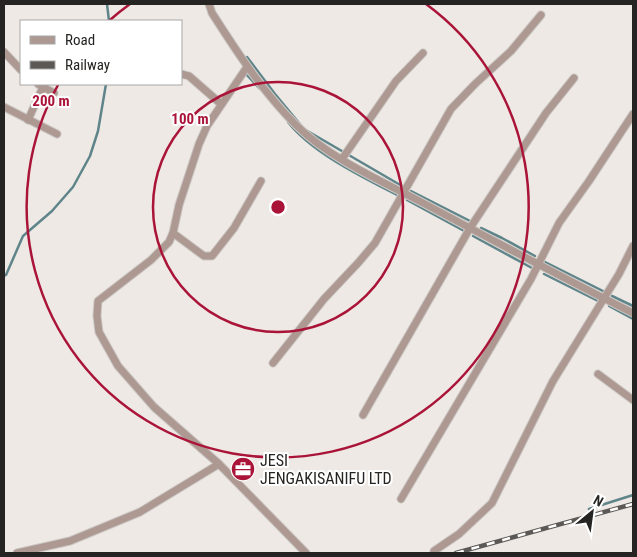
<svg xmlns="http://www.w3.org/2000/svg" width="637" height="557" font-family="'Roboto Condensed',sans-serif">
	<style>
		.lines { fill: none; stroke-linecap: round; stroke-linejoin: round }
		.stream { stroke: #5f858a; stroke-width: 2.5 }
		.street-casing { stroke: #cac6c2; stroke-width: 9 }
		.street { stroke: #ad9892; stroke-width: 7 }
		.rail-casing { stroke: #5b5855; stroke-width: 4.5 }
		.rail { stroke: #fff; stroke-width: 2.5; stroke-dasharray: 8; stroke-linecap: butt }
		.ring { fill: none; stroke: #aa1439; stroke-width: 2.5 }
		.labels { text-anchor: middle; stroke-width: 4; stroke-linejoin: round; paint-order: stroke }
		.poi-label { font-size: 16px; fill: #262422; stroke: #fff; text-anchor: start }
		.centre { fill: #aa1439; stroke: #fff; stroke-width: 2.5 }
		.ring-label { font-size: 15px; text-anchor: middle; font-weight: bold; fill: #aa1439; stroke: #fff; stroke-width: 4; stroke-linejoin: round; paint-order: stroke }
	</style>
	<rect width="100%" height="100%" fill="#eee9e5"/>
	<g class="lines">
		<g class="stream">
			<polyline points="107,4 109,21"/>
			<polyline points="247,57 275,94 304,129 402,186"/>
			<polyline points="245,73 260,89"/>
			<path d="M 288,122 C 312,153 364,178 399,196"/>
			<polyline points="411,191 472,222"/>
			<polyline points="407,200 466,232"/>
			<polyline points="481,228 502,238 535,256"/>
			<polyline points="473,236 532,268"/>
			<polyline points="545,262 605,292"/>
			<polyline points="544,274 598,301"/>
			<polyline points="4,276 6,275 23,236 52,211 73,187 90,156 98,131 106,84"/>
			<polyline points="612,296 633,306"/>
			<polyline points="609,306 633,319"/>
			<polyline points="589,509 633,495"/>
		</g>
		<g class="street-casing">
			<g id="street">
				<path d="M 209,4 L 212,13 C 237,52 263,92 296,125 C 330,159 382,181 425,204 C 494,241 563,278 633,313"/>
				<polyline points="4,52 21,70"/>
				<polyline points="247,67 207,126 199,144 179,205 173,233 169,242 151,260 98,301 97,316 99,332 118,366 154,407 219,464 306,553"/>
				<polyline points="181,74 189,76 221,104"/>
				<polyline points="38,84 54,93"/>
				<polyline points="4,107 57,134"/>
				<polyline points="28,120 43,87"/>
				<polyline points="342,159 396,81 423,53"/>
				<polyline points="173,233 204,256 212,256 234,228 261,181"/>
				<polyline points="273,363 324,299 358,263 375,243 451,109 475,84 511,51 541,15"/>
				<polyline points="598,374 633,400"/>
				<polyline points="363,415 470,228 546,113 574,78"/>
				<polyline points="401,499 531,279 559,223 589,181 633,114"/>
				<polyline points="434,551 459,534 492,503 553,381 619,274 633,246"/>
				<polyline points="17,553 70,541 140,512 219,464"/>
			</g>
		</g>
		<use href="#street" class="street"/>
		<g class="rail-casing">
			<polyline id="rail" points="456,553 633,504"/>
		</g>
		<use href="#rail" class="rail"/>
	</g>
	<g class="ring">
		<circle cx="278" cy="207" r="125"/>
		<path d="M110 20A251 251 0 0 1 130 4M426 4A251 251 0 1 1 58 85"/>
	</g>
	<defs>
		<g id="office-disc" transform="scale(1.25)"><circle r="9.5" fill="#aa1439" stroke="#fff"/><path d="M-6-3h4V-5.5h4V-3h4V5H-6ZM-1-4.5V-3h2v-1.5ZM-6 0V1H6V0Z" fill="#fff"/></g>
	</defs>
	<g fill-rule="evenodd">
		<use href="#office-disc" x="243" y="469"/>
	</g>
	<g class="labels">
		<g class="poi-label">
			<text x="260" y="466">JESI<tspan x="260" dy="18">JENGAKISANIFU LTD</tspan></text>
		</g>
	</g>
	<circle cx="278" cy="207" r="8" class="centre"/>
	<g class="ring-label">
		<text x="51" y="106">200 m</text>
		<text x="190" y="124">100 m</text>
	</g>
	<rect width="637" height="557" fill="none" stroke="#262422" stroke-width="10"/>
	<rect x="20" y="20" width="162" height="65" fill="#ffffff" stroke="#a8a7a7"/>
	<rect x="30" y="36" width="25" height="8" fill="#ad9892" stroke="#a8a7a7"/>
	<text x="65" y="45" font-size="15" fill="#262422">Road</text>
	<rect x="30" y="61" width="25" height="8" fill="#5b5855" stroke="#a8a7a7"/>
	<text x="65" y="70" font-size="15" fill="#262422">Railway</text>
	<g transform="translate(592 512) rotate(29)" stroke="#ffffff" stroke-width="4" paint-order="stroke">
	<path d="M0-4L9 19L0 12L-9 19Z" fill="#262422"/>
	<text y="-8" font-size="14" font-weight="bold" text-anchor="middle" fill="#262422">N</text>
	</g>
</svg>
